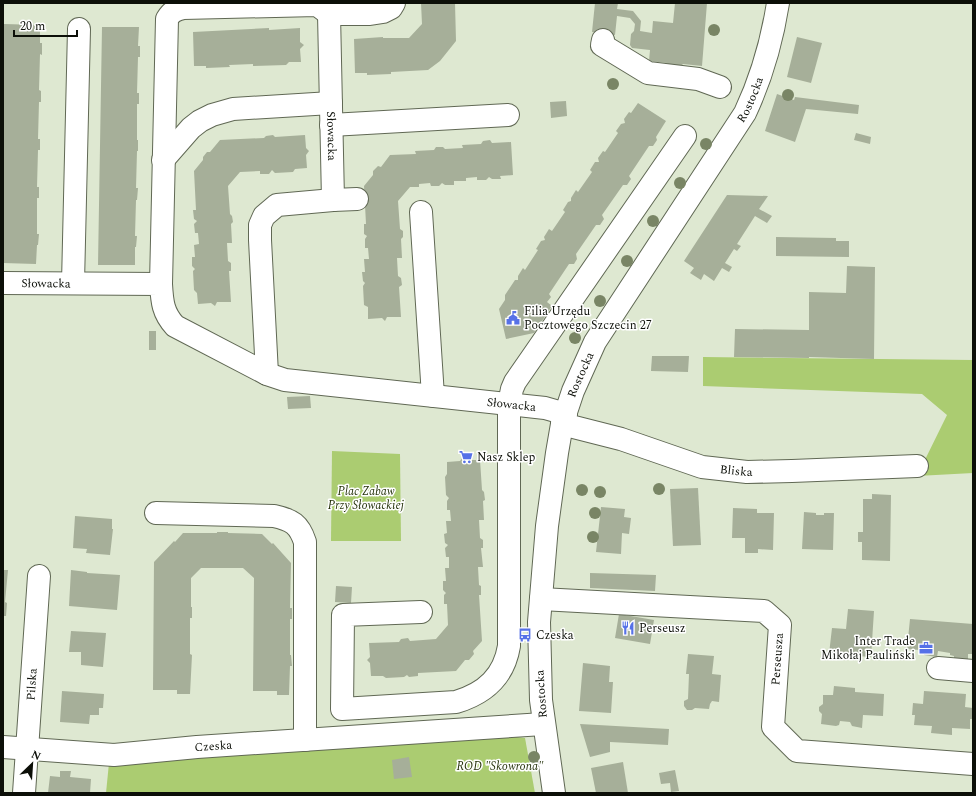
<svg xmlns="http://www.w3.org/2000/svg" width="976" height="796" font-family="Spectral,serif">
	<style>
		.green { fill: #abcc71 }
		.building { fill: #a6af99 }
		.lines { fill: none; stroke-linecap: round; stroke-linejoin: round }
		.minor-casing { stroke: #606854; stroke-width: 24 }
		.minor { stroke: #fff; stroke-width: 22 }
		.tree { fill: #798565 }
		.labels { text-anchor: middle; stroke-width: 3; stroke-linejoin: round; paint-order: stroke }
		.street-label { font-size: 12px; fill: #0c0f08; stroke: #fff }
		.poi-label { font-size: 12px; fill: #0c0f08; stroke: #fff; text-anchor: start }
		.park-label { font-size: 12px; font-style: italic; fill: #27340d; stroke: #fff }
	</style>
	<rect width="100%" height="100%" fill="#dee8d1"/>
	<g class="green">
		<polygon points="703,357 973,360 973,473 917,476 947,415 922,394 703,386"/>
		<polygon points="332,451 400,454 401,541 331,541"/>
		<polygon points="517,737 525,738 535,793 106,793 109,763 373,744"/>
	</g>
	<g class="building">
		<polygon points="421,3 455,3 456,41 440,61 428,70 391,72 391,74 367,75 367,73 355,73 354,39 383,37 383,38 409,38 422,24"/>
		<polygon points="595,3 618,3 617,9 633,11 641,21 640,31 652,33 653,21 673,23 675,3 707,3 702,66 683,64 679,68 669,66 667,63 649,61 650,50 632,48 630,45 631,34 634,31 635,24 630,18 617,16 615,35 592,32"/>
		<polygon points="4,24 40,25 40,43 42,43 42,55 40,54 39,90 41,91 41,102 39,102 38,139 40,139 40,150 38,150 37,187 39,187 39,198 37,198 37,234 39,234 38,245 37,245 36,264 3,263"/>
		<polygon points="102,27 139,27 138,46 140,46 140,57 138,57 137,93 139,93 139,104 137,104 137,140 138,140 138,151 137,151 136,188 138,188 137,200 136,200 135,236 137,236 136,247 135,247 135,265 98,265"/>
		<polygon points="269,28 269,30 300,28 300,42 304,45 300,49 301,62 289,62 286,65 253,66 253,64 229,65 230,67 206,68 206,66 194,66 193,32"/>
		<polygon points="797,37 822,43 811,83 787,77"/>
		<polygon points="777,94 794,100 795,97 859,105 858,114 806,109 795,142 765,131"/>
		<polygon points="566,101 567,116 551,118 550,102"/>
		<polygon points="638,103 666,121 656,137 657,140 653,146 649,146 629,176 631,179 627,185 623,185 602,215 604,219 600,225 596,225 576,254 577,259 574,264 569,264 549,294 551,297 547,302 552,306 534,333 506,339 499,309 505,300 505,295 515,280 518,280 518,276 523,268 525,270 538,250 536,249 541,241 545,240 544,237 549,229 552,231 565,212 563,210 568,202 571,201 571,198 576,190 578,192 592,172 590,170 595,162 599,162 598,158 603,151 605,152 618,133 616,131 621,124 625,123 624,119 629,112 631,113"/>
		<polygon points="856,133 871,137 870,144 854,140"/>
		<polygon points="273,135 275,137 305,135 306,148 309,151 306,155 307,168 295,169 293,172 275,173 272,170 269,174 260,174 260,171 240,172 228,186 230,214 232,216 233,222 231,224 232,243 227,243 228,261 231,263 231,271 229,271 231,302 217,302 215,306 211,303 198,304 197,293 194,290 193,271 195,269 192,266 192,257 195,257 194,245 199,244 198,233 195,233 194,224 197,221 194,219 193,210 196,210 194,171 203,160 203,157 207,152 210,152 220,140 264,138 266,136"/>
		<polygon points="490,140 492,143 511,142 513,175 500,176 501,179 492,179 489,177 486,180 477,180 477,177 466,178 466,181 454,181 454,185 445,185 442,183 439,186 431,186 430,183 419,184 419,187 410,187 398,201 400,229 403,231 403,237 401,239 402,258 397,258 398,276 401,278 402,285 399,287 401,317 387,317 385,321 382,318 368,319 368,307 364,305 363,286 365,283 363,281 362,272 365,272 364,259 369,259 368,248 365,248 365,239 367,236 364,234 364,224 366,224 364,186 373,175 373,171 378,166 381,167 390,155 416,154 415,151 434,150 436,147 443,147 445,149 463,148 462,145 481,144 483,141"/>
		<polygon points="727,195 768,196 759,209 772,216 767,223 755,216 737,244 741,246 737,251 734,249 725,263 732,267 729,272 722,268 714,281 704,274 701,280 690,273 694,268 684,261"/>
		<polygon points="776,237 836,238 836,241 849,241 849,257 776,256"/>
		<polygon points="847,266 875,267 874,359 809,357 809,358 734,357 735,329 809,330 809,292 846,293"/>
		<rect x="149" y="331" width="7" height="19"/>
		<polygon points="652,356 689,356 688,372 651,371"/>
		<polygon points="310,396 311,408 288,409 287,397"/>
		<polygon points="463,457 467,460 480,460 482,490 484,492 485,500 483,501 484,520 479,520 480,538 483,540 483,548 481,548 483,567 478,567 479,585 481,586 481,595 479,595 482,641 473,651 474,654 469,660 465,660 456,671 418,673 418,676 409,677 407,675 404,677 386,678 383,676 371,676 370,663 367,660 370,657 369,643 399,642 401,639 408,638 410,641 436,639 448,625 447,604 444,604 444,595 446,593 443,590 443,581 446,581 445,568 449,568 449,557 446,557 445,548 448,545 445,543 444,534 447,533 446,521 451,521 450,510 447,510 447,501 449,498 446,495 445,477 447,474 447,462 460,461"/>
		<polygon points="698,488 701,545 673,546 670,489"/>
		<polygon points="872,494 891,495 890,561 862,560 862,542 858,542 858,532 863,532 863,499 872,499"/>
		<polygon points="601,507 625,509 624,517 631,518 629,534 622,533 621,554 596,552"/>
		<polygon points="733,508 757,509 757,513 774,513 773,550 758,549 758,553 745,553 745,538 732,538"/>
		<polygon points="804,512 816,513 816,515 824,515 824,513 834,513 833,550 802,549"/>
		<polygon points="75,516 112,519 112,529 113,529 110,555 86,553 87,549 73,548"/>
		<polygon points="217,532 228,532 228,533 262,534 272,544 273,543 291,563 290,608 292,608 292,619 290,619 290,655 291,655 292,666 290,666 289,695 277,695 277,691 253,691 254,578 243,568 201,568 191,578 191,607 192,607 192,618 190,618 190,654 192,655 190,694 177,694 177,690 153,690 154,562 174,541 175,542 183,533 217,533"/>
		<polygon points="3,570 8,570 5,602 7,603 6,616 3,616"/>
		<polygon points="71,570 87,572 87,573 120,575 117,610 69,606"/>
		<polygon points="590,573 656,575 655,591 590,588"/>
		<polygon points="336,586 352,587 351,603 335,602"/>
		<polygon points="848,609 874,611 871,657 829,654 832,628 846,629"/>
		<polygon points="619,614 654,620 650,644 615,638"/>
		<polygon points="910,619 973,624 973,654 968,654 968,659 954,658 954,656 950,655 950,653 938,651 937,657 924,655 924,653 919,653 920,650 907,649"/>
		<polygon points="71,631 106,633 103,667 81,665 81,652 69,652"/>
		<polygon points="688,654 714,656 712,674 721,675 719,702 712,701 710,704 709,709 695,708 692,710 687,710 684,706 684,701 688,699 689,674 686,674"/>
		<polygon points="583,663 610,666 609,682 613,682 611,713 579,711"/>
		<polygon points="834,686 855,688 855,692 884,694 883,716 863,715 862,728 852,726 850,722 840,721 839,725 836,726 821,724 822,714 819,711 819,707 823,704 823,695 833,695"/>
		<polygon points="62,691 104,694 103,708 99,708 99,715 90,715 89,724 60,722"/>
		<polygon points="924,691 966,694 965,707 973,708 973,719 970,719 970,729 952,728 952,735 931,733 932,726 914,725 915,715 912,715 913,703 923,704"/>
		<polygon points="580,724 669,729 668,745 610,742 610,752 590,757"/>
		<polygon points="409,757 412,777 394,779 392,760"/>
		<polygon points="623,762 628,793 596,793 591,768"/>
		<polygon points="675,770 679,791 671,792 670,783 661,784 659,773"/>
		<polygon points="60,771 71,771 70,777 91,779 90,793 48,793 50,776 60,777"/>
	</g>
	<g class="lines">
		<g class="minor-casing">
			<g id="minor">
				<path id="s1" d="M 329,14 L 333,200"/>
				<polyline points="603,40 602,45 648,73 698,79 720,87"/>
				<polyline points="331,125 508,115"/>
				<polyline points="163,160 191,128 200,121 212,115 233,109 331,103"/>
				<polyline points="421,212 433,396"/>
				<path id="s2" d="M 3,283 L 161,284 C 162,302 163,313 175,326 L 267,374 L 285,380 L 545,408 L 566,414"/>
				<polyline points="73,283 79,29"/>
				<path d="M 161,284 L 167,19 C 171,12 175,10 183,8 L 317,5 L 329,14 L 370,14 L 383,12 L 391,8 L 394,3"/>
				<polyline points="267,374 260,240 260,225 264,216 277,205 333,200 357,199"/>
				<path id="s3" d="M 562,424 L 621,439 L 702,467 L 747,472 L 792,471 L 917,466"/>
				<path d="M 156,513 L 274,516 C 292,520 299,524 305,542 L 305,740"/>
				<polyline points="541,599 764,611 780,625 773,727 797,751 973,764"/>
				<path d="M 421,612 L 343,615 L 342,709 L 456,702 C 486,693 504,676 509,646 L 509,404 L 512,389 L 515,382 L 533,356 L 685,136"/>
				<polyline points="938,668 973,671"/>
				<path id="s4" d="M 3,747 L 114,755 L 197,747 L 543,724"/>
				<path id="s5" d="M 24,793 L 39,576"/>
				<path id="s6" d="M 554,793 L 541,700 L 539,622 L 547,526 L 557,453 L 562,424 L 573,391 L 595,342 L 745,113 C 761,79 772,41 778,3"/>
			</g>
		</g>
		<use href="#minor" class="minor"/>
	</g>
	<g class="tree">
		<circle cx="714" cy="30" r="6"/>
		<circle cx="613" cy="84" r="6"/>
		<circle cx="788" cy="95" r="6"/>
		<circle cx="706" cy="144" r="6"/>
		<circle cx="680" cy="183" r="6"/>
		<circle cx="653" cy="221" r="6"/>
		<circle cx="627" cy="261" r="6"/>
		<circle cx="600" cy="301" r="6"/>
		<circle cx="575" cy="338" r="6"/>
		<circle cx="659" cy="489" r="6"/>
		<circle cx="582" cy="490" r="6"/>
		<circle cx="600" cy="492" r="6"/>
		<circle cx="595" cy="513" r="6"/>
		<circle cx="593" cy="537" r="6"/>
		<circle cx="534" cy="757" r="6"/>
	</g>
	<defs>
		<g id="civic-bare" transform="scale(1.08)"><path d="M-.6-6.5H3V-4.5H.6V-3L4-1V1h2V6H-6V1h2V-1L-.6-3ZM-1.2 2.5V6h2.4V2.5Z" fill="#5671e7" stroke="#fff" stroke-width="2.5" paint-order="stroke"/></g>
		<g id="supermarket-bare" transform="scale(1.08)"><path d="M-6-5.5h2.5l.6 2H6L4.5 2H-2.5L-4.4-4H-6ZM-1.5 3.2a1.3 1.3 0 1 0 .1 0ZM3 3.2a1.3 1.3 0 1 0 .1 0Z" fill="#5671e7" stroke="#fff" stroke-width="2.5" paint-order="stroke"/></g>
		<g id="restaurant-bare" transform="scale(1.08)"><path d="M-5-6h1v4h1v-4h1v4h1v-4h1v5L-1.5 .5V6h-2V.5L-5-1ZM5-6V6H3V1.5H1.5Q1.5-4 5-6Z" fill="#5671e7" stroke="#fff" stroke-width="2.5" paint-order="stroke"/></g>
		<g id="bus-bare" transform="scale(1.08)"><path d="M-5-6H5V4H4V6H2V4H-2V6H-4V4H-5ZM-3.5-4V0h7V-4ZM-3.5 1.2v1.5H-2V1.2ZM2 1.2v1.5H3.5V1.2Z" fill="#5671e7" stroke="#fff" stroke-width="2.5" paint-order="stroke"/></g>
		<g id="office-bare" transform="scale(1.08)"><path d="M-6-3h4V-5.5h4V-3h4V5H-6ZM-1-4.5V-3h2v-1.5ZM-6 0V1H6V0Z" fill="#5671e7" stroke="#fff" stroke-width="2.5" paint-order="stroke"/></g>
	</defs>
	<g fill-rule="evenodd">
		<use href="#civic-bare" x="513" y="318"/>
		<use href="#supermarket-bare" x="466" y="457"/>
		<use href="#restaurant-bare" x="628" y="628"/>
		<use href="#bus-bare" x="525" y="635"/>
		<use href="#office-bare" x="926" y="648"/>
	</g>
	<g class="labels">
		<g class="street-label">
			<text dy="4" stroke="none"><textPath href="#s6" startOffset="748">Rostocka</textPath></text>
			<text dy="4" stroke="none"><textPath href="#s1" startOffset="122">Słowacka</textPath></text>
			<text dy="4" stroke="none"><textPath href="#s2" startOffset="43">Słowacka</textPath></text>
			<text dy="4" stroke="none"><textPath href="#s6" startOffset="424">Rostocka</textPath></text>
			<text dy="4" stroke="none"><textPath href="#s2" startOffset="554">Słowacka</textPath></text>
			<text dy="4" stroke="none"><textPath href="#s3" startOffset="181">Bliska</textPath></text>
			<text transform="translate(777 659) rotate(-86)" y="4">Perseusza</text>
			<text dy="4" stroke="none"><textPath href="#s5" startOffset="109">Pilska</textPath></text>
			<text transform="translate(541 694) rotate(-94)" y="4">Rostocka</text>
			<text dy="4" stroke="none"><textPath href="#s4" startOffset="211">Czeska</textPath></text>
		</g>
		<g class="poi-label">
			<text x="524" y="315">Filia Urzędu<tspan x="524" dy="14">Pocztowego Szczecin 27</tspan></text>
			<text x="477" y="461">Nasz Sklep</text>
			<text x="639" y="632">Perseusz</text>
			<text x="536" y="639">Czeska</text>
			<text x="915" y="645" text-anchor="end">Inter Trade<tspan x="915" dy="14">Mikołaj Pauliński</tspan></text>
		</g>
		<g class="park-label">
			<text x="366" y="495">Plac Zabaw<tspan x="366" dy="14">Przy Słowackiej</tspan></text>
			<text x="500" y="770">ROD "Skowrona"</text>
		</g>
	</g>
	<rect width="976" height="796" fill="none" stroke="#0c0f08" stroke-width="8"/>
	<g transform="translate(32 764) rotate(25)" stroke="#ffffff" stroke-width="3" paint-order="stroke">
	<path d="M0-3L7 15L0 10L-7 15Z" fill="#0c0f08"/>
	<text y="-6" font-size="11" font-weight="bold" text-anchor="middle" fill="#0c0f08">N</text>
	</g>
	<path d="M14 30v6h63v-6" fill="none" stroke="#0c0f08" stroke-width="2"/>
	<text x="20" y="30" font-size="12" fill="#0c0f08" stroke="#ffffff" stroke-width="3" paint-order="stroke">20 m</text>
</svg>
